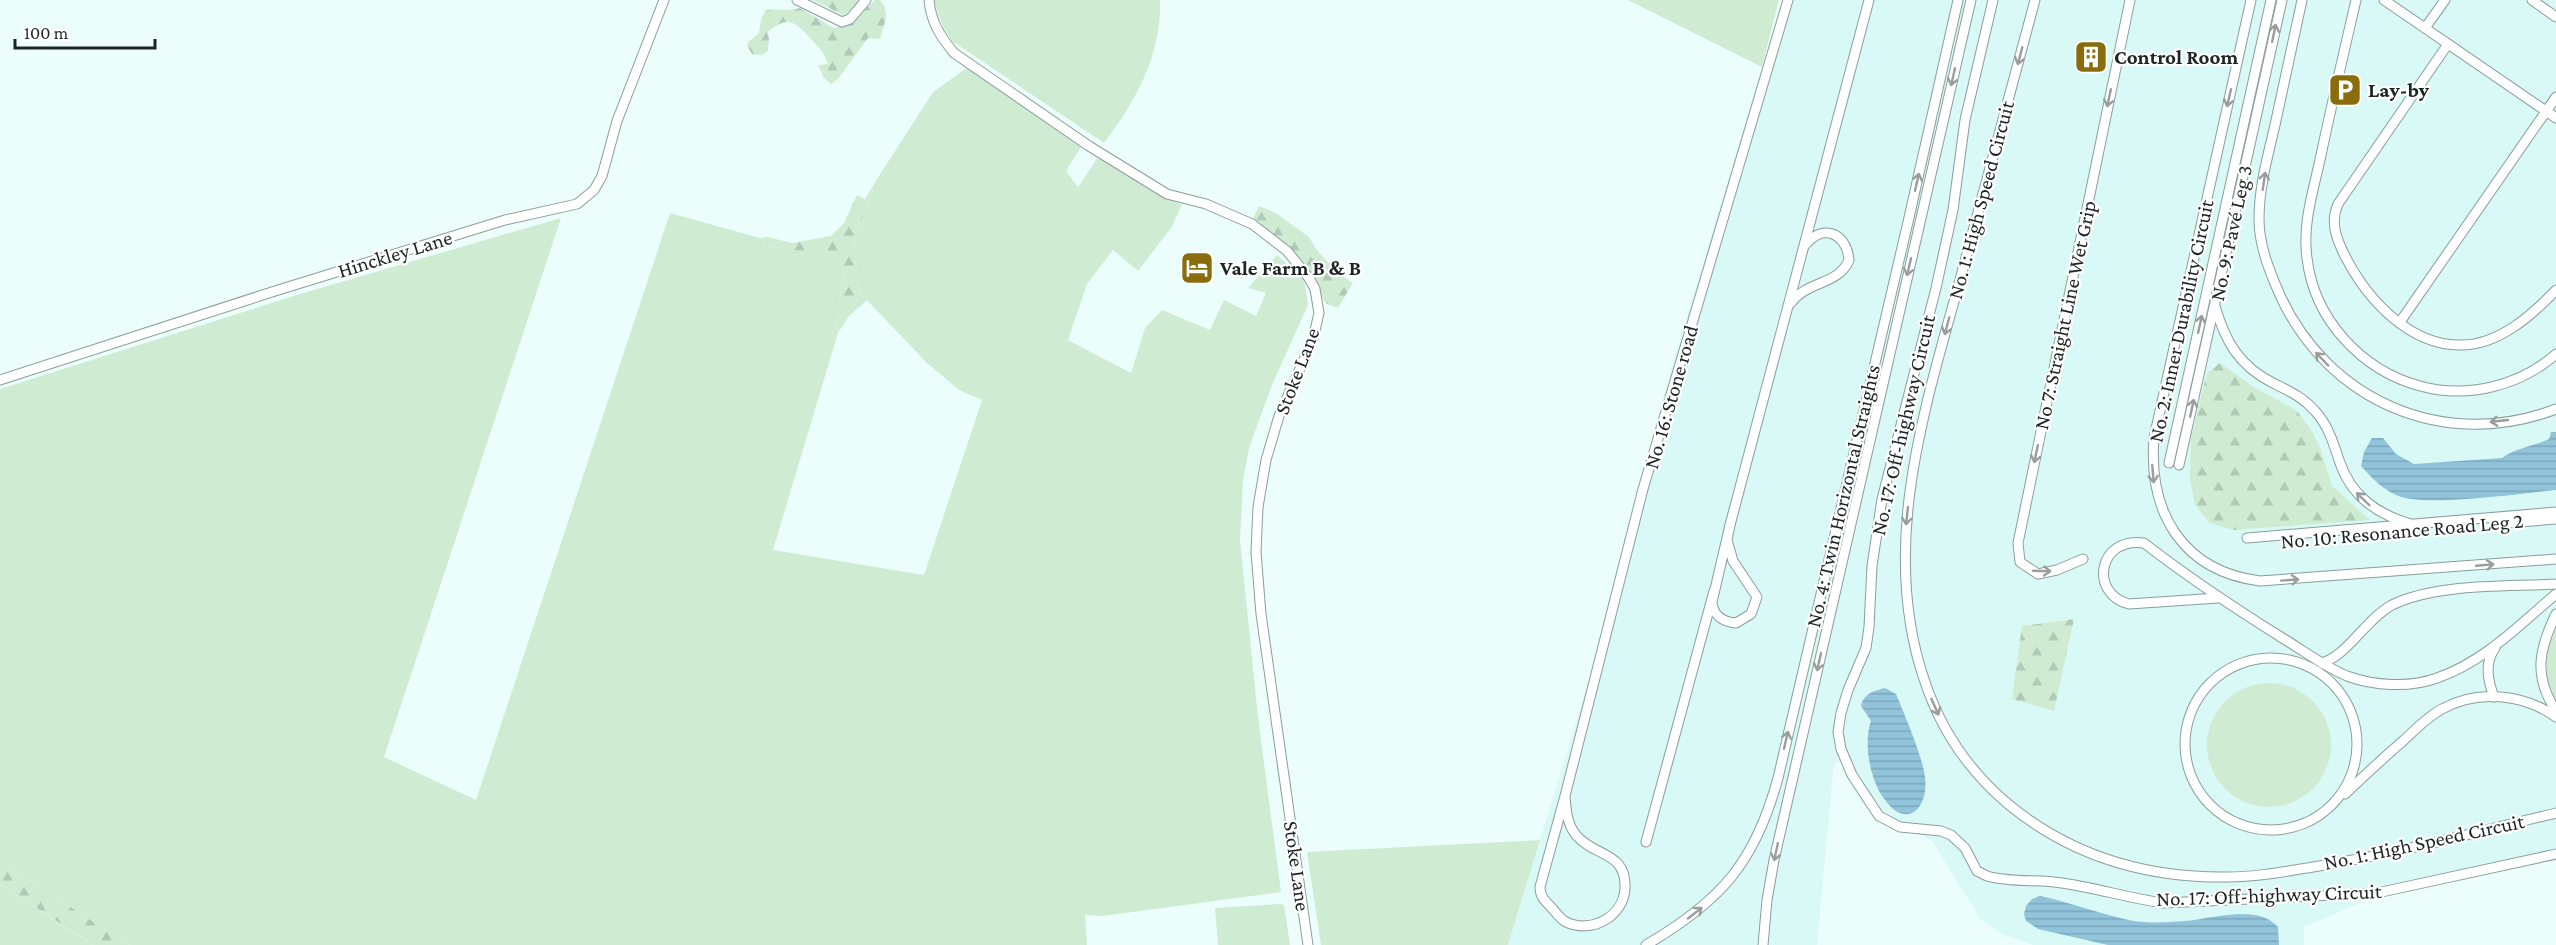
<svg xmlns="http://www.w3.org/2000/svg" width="2556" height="945" font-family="'Crimson Pro',serif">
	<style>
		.built { fill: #d9f9f6 }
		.grass { fill: #cfecd3 }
		.forest { fill: url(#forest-firs) }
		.water { fill: url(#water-rules) }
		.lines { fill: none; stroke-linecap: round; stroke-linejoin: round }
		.minor-casing { stroke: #899e9c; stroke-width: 11 }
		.minor { stroke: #fff; stroke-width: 9 }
		.oneway { stroke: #999d9c }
		.labels { text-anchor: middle; stroke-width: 4.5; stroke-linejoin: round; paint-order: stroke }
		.poi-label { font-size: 21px; font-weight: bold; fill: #1c2524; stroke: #fff; text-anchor: start }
		.street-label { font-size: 21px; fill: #1c2524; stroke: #fff }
	</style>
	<defs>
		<pattern id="forest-firs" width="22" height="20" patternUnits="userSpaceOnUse" patternTransform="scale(1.5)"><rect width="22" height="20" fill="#cfecd3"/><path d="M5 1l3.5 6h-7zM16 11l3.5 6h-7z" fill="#b1cab5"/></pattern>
		<pattern id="water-rules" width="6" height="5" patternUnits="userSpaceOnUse" patternTransform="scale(1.5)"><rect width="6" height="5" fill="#91c3db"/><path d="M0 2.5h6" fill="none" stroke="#7ca7bc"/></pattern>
	</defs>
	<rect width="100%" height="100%" fill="#ecfefc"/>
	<polygon class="built" points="1793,0 2556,0 2556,860 2367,900 2304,927 2304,945 2033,945 2002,934 1981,920 1932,841 1917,833 1885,822 1840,762 1835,763 1833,772 1817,945 1508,945 1608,617 1636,499 1672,366 1762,67"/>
	<g class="grass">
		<path d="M 933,0 L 1160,0 C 1162,54 1136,101 1104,143 L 952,41 L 944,29 Z"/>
		<polygon points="1628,0 1779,0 1762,67"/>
		<polygon points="968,67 1081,147 1066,171 1078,187 1097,159 1103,159 1182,205 1171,228 1138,271 1113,250 1087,284 1068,340 1131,373 1145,328 1162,310 1210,330 1224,300 1256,316 1266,293 1248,288 1277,255 1304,279 1308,305 1272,385 1249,448 1243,480 1240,540 1258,717 1281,892 1103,916 1085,915 1087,945 129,945 0,861 0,389 300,294 561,218 384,757 476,800 670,213 760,238 773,247 824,252 837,260 844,269 836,326 838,333 773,550 924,575 982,400 959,390 927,363 860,293 854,253 855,238 877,179 933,92"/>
		<path d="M 2556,627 L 2556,701 C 2541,679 2545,649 2556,627 Z"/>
		<circle cx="2269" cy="745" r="62"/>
		<polygon points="1540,840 1508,945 1321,945 1307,852"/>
		<polygon points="0,884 80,937 93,945 0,945"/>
		<polygon points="1280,904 1284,905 1290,945 1218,945 1215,908"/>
	</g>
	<g class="forest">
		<polygon points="813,0 860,0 850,13 843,15"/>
		<path d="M 875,0 L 880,0 C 891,12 884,25 880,39 L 868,38 L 838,79 L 831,84 L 824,78 L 818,65 L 828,64 C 821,46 820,50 809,37 C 794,20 786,16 767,33 L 769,38 L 768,51 L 762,55 L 752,54 L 747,46 L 748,42 L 759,33 L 761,19 L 766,10 C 779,8 785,12 800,8 L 834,28 L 850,23 Z"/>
		<path d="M 877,179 L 855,238 L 854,253 L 860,293 L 867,300 L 849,316 L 838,333 L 836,326 L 844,269 C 824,241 799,257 772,246 C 768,244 764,241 760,238 L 768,237 L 792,243 L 831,236 L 844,223 L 857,195 L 865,199 Z"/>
		<polygon points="1259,206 1276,213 1309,237 1316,249 1338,273 1353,283 1338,308 1325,303 1310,272 1287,245 1252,220"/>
		<polygon points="2220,363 2252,386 2296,410 2310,428 2320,447 2332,486 2370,520 2233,530 2210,523 2195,505 2190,479 2191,438 2207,373"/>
		<polygon points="2074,619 2054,711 2012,699 2022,626"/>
		<polygon points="0,861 129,945 93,945 0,884"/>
	</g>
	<g class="water">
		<path d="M 2551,432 L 2556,432 L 2556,490 C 2524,493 2421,508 2396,495 C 2381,488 2371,477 2361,466 L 2364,452 L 2372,438 L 2383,438 L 2396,454 L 2414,464 L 2502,458 C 2517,447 2533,447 2549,439 Z"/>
		<path d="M 1885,688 L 1896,694 C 1904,713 1923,758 1925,777 C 1929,808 1907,830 1885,800 C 1870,781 1863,743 1871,721 L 1861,706 C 1864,693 1874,691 1885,688 Z"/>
		<path d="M 2040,896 C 2070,902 2099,914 2129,920 C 2146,924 2167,922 2185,921 C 2212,919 2257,903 2278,927 L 2279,945 L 2108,945 L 2038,929 L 2026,921 L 2024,914 L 2026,906 L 2032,899 Z"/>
	</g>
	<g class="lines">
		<g class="minor-casing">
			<g id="minor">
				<polyline points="797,0 842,22 850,19 866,0"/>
				<path d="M 929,0 C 931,22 940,36 954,53 L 1089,146 L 1167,194 L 1206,204 L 1252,224 L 1287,251 L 1309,278 L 1315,289 L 1319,313 L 1313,339 L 1279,416 L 1266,460 L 1258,507 L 1256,552 L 1261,614 L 1308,945"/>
				<path d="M 1993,0 L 1965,120 L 1953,210 L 1936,288 L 1882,499 L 1872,566 L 1869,627 L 1866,648 L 1848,690 L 1841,713 L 1838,732 L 1841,749 L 1852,775 L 1879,816 L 1900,827 L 1941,831 L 1951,835 L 1965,848 L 1977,871 L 1987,876 C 2012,883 2037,879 2062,883 C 2096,888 2129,898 2163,903 L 2377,893 L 2556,854"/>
				<path d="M 2035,0 C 2010,92 1985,184 1961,276 C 1925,408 1878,547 1925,682 C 1941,730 1969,771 2008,804 C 2071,856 2146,878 2227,877 C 2258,877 2288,871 2319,866 C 2399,853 2477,832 2556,813"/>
				<path d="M 2251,0 L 2154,438 C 2148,512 2182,571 2260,581 L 2556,559"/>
				<path d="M 2302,0 C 2293,42 2284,83 2275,125 C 2268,155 2259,187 2259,219 C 2259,245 2269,270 2279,293 C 2327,401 2444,452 2556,409"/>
				<path d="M 2356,0 C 2344,52 2332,103 2321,155 C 2314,189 2302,223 2307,258 C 2314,319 2361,370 2420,386 C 2467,399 2520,386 2556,354"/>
				<polyline points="2384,0 2556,118"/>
				<polyline points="2532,0 2556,17"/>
				<polyline points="2425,28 2445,0"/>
				<path d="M 2448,44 L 2338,204 C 2330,222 2336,238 2345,256 C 2367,299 2410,347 2463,345 C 2500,344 2532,315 2556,290"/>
				<path d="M 1791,303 C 1806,281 1839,285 1849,260 C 1847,234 1824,223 1806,244"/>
				<path d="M 2215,306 C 2225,341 2239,366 2273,383 C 2289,391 2303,397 2315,411 C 2328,425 2333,442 2339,460 C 2351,497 2378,515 2414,525"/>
				<polyline points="2400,322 2556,97"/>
				<polyline points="0,380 275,291 505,220 577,204 594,190 602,176 617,121 664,0"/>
				<polyline points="2169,463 2271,0"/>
				<polyline points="2179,465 2282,0"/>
				<polyline points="2496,524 2556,519"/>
				<polyline points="1730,525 1869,0"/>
				<path d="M 1730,525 L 1727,540 L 1733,561 L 1757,597 L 1751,614 L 1736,623 C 1723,622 1713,615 1712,602 Z"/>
				<polyline points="2247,538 2556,512"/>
				<polyline points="2083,559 2057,570 2038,574 2020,562 2018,543 2130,0"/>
				<path d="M 2218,598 L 2129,604 C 2088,593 2099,536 2144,543 C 2189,578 2236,609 2284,639 C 2304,651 2325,667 2347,676 C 2374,686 2410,688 2437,678 C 2484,662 2519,625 2556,594"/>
				<path d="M 2556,614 C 2539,649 2533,676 2556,711"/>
				<circle cx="2271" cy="744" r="86"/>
				<path d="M 2322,663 C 2348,655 2365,620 2392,605 C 2436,583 2507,587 2556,584"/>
				<path d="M 2494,697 C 2488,681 2484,663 2495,648"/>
				<path d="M 2345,794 C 2364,776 2383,758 2403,741 C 2415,730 2427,717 2442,709 C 2478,689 2524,694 2556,717"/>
				<path d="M 1565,796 C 1566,810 1567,824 1576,835 C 1594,857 1627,851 1625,889 C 1623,917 1591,934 1566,922 C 1560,919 1555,911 1550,906 C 1544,900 1540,896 1540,887 L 1565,796 L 1643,489 L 1788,0"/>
				<polyline points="1646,842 1714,591"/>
				<path d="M 1646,945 C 1721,901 1755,863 1778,778 L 1908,222 L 1958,0"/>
				<polyline points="1763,945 1767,900 1774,860 1971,0"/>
			</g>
		</g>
		<use href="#minor" class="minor"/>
	</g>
	<defs><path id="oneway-shaft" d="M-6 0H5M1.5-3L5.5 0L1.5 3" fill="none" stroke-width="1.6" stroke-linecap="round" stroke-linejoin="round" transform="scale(1.5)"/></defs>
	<g class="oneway">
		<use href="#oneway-shaft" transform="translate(2274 33) rotate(-78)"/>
		<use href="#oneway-shaft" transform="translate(2020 56) rotate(105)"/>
		<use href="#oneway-shaft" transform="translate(1953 77) rotate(103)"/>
		<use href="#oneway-shaft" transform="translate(2109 98) rotate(102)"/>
		<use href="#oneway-shaft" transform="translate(2229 98) rotate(103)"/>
		<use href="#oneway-shaft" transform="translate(2264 181) rotate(-82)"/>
		<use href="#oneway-shaft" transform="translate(1917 182) rotate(-77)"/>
		<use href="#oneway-shaft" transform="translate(1909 267) rotate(103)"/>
		<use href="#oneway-shaft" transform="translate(2200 324) rotate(-78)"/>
		<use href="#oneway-shaft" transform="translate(1947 326) rotate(105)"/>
		<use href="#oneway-shaft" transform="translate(2322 359) rotate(-134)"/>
		<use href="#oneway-shaft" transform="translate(2192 408) rotate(-78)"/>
		<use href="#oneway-shaft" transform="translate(2499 421) rotate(174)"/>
		<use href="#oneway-shaft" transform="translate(2036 454) rotate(102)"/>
		<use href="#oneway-shaft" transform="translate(2153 474) rotate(85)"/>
		<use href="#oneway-shaft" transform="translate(2363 499) rotate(-136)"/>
		<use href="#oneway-shaft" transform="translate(1907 516) rotate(96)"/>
		<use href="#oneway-shaft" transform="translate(2485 565) rotate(-5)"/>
		<use href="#oneway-shaft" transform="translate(2042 571) rotate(2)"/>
		<use href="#oneway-shaft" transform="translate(2290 580) rotate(-4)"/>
		<use href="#oneway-shaft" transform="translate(1819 662) rotate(103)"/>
		<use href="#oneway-shaft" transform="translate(1935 707) rotate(66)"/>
		<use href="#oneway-shaft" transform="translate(1786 740) rotate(-77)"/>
		<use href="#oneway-shaft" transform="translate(1776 852) rotate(102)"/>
		<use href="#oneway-shaft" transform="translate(1695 913) rotate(-38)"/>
	</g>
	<defs>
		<g id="building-square" transform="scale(1.725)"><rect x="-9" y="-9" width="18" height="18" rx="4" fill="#896c0b" stroke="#fff"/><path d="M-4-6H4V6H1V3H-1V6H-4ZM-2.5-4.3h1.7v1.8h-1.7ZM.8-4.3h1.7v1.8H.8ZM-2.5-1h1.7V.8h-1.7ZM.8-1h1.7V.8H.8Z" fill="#fff"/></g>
		<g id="parking-square" transform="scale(1.725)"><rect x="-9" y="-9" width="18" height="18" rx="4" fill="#896c0b" stroke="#fff"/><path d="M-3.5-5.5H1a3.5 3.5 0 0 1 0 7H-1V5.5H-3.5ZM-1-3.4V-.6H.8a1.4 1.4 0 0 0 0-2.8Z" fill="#fff"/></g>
		<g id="hotel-square" transform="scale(1.725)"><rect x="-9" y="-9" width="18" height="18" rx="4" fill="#896c0b" stroke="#fff"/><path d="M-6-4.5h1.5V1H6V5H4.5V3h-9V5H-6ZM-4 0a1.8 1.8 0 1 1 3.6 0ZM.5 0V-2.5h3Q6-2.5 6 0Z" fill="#fff"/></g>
	</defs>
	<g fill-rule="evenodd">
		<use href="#building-square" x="2091" y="57"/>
		<use href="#parking-square" x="2345" y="90"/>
		<use href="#hotel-square" x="1197" y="268"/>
	</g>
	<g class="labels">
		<g class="poi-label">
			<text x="2114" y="64">Control Room</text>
			<text x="2368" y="97">Lay-by</text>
			<text x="1220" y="275">Vale Farm B &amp; B</text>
		</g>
		<g class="street-label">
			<text transform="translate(1981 200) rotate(-75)" y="7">No. 1: High Speed Circuit</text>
			<text transform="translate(2231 233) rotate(-78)" y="7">No. 9: Pavé Leg 3</text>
			<text transform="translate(395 254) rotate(-17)" y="7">Hinckley Lane</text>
			<text transform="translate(2065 315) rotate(-78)" y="7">No 7: Straight Line Wet Grip</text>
			<text transform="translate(2181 321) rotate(-78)" y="7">No. 2: Inner Durability Circuit</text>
			<text transform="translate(1297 371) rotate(-69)" y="7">Stoke Lane</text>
			<text transform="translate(1671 397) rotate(-74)" y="7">No. 16: Stone road</text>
			<text transform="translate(1903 425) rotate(-77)" y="7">No. 17: Off-highway Circuit</text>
			<text transform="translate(1843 496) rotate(-77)" y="7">No. 4: Twin Horizontal Straights</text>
			<text transform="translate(2402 531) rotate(-5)" y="7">No. 10: Resonance Road Leg 2</text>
			<text transform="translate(2424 842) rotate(-12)" y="7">No. 1: High Speed Circuit</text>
			<text transform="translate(1297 866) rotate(82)" y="7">Stoke Lane</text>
			<text transform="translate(2269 895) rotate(-2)" y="7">No. 17: Off-highway Circuit</text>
		</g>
	</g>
	<path d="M15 39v9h140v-9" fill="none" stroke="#1c2524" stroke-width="3"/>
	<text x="24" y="39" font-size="18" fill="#1c2524" stroke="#ffffff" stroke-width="4.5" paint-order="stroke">100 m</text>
</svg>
